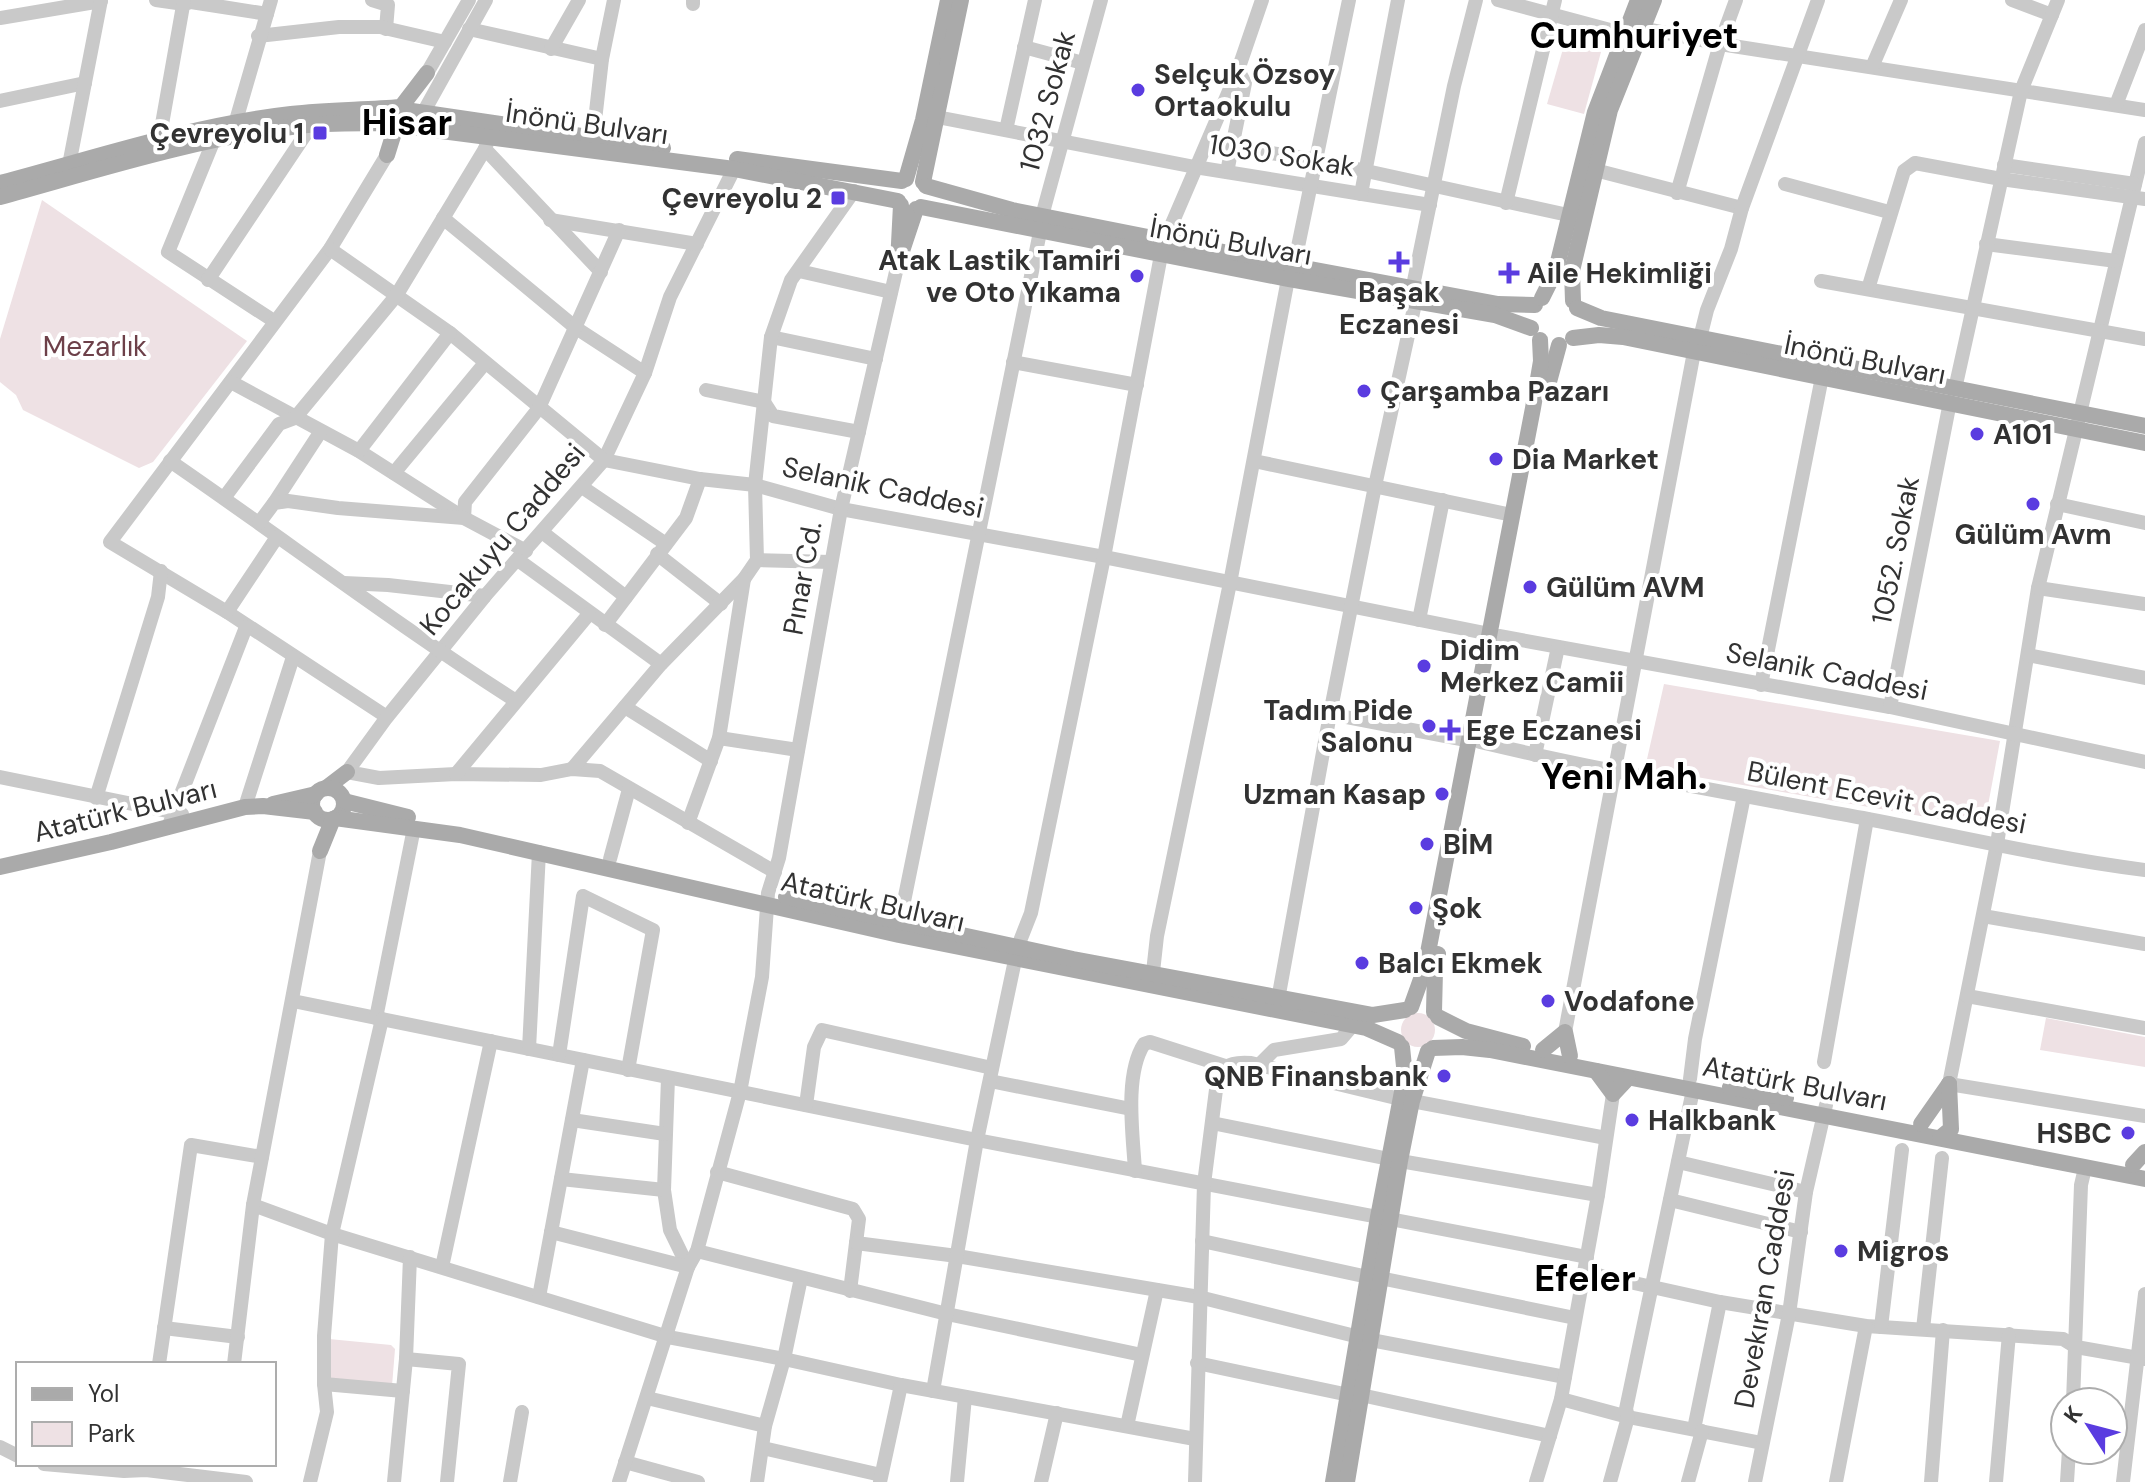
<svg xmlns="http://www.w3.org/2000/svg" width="2145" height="1482" font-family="'DM Sans',sans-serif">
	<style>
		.green { fill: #eee1e4 }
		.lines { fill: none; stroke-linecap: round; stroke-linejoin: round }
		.minor { stroke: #c9c9c9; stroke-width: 14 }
		.major { stroke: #aaa; stroke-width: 16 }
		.poi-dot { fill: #5a3ce0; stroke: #fff; stroke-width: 3 }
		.labels { text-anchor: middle; stroke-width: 8; stroke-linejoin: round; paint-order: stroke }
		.poi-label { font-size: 28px; font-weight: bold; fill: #323232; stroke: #fff; text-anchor: start }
		.street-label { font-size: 28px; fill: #323232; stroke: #fff }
		.park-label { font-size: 28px; fill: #6d4049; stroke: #fff }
		.district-label { font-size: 36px; font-weight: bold; fill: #000; stroke: #fff }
	</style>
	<rect width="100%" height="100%" fill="#fff"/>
	<g class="green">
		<polygon points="1565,42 1601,52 1584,114 1547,104"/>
		<polygon points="42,200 247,341 153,462 139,468 23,410 16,395 0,382 0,339"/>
		<polygon points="1664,684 2000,741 1984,827 1645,768"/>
		<circle cx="1418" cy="1030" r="17"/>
		<polygon points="2046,1018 2145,1037 2145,1067 2040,1050"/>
		<polygon points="329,1339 391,1345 395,1349 392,1386 327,1379"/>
	</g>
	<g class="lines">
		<g class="minor">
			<polyline points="156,0 184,4 191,2 267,14"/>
			<polyline points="372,0 388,5 386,29"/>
			<polyline points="1498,0 1625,34"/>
			<polyline points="2012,0 2052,15"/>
			<polyline points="693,4 693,0"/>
			<polyline points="0,18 101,1"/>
			<polyline points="1642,28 1720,44 2145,110"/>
			<polyline points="469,29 602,59"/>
			<polyline points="258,36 339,27 380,27 445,42"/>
			<polyline points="1024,47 1083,63"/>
			<polyline points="551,49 579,0"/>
			<polyline points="1872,67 1901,0"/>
			<polyline points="427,73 469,0"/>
			<polyline points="0,101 85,83"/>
			<polyline points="2116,105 2145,30"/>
			<polyline points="423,113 486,0"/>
			<polyline points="937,117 1195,167 1430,205"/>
			<polyline points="235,124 271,0"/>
			<polyline points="1006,130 1035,0"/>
			<polyline points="593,138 602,59 614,0"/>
			<polyline points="159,141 184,0"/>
			<polyline points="213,142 168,252 274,321"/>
			<polyline points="487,143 485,149 601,272"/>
			<polyline points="2145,143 2038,588 1997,844 1949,1084 2145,1116"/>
			<polyline points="1232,147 1316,160 1568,215"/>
			<polyline points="387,155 330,249 110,542 227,612 387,717"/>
			<polyline points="69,165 101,0"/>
			<polyline points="2004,165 2135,184"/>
			<polyline points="734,169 670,297 645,373 604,460 485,596 387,717 347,772 379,778 456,774 541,775 572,769 600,771 775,872"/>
			<polyline points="1595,170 1742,208"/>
			<polyline points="1227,172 1245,83 1238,70"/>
			<polyline points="1785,184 1889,212"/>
			<polyline points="1677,193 1720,44 1736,0"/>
			<polyline points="1361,194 1398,0"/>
			<polyline points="1506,203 1555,0"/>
			<polyline points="1042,216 1101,0"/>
			<polyline points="443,218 576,328 645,373"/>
			<polyline points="550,220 697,244"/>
			<polyline points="1165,240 1238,70 1262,0"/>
			<polyline points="1986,244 2116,261"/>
			<polyline points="330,249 450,333 604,460 700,479 755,485 841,509 1104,557 1490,634"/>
			<polyline points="1294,266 1349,0"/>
			<polyline points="799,271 891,292"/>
			<polyline points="208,280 311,126"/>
			<polyline points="1821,281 2145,339"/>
			<polyline points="1413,286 1454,86 1476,0"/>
			<polyline points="1868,289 1904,171 1915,163 2001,179 2145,199"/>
			<polyline points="771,337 876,359"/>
			<polyline points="1700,338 1707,310 1731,249 1742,208 1818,0"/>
			<polyline points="1013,362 1137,385"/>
			<polyline points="231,382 359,451 464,518 465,502 539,408 619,230"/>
			<polyline points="1955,389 2021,91 2058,0"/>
			<polyline points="706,390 764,402 773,416 859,432"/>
			<polyline points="359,451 450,333"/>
			<path d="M 170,461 C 285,540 397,625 516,701"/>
			<polyline points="1254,461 1512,515"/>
			<polyline points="394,473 485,363"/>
			<polyline points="582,487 666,544"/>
			<polyline points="224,498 279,424 295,418 396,296 485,149"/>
			<polyline points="274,503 321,431"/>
			<polyline points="2057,504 2145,523"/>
			<polyline points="259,523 274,503 288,501 338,508 464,518 526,551"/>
			<polyline points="542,532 626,597"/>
			<polyline points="657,554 721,604"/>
			<polyline points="518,560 661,664"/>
			<polyline points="757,560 831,562"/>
			<polyline points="344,583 388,585 485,596"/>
			<polyline points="2038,588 2145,604"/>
			<polyline points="227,612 277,537"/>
			<polyline points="1419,620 1443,500"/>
			<polyline points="605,625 686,518 700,479"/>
			<polyline points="1499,636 1890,707 2145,762"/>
			<polyline points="2028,655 2145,678"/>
			<polyline points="1761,685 1822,377"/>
			<polyline points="625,707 711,761"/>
			<polyline points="1890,707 1950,402"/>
			<polyline points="1330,714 1470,741"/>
			<polyline points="719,738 798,750"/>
			<path d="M 1480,742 C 1607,772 1735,794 1863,818 C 1957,836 2050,858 2145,870"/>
			<polyline points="1535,755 1558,647"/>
			<polyline points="572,769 661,664 744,579 757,560 755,485 771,337 791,280 854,191"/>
			<polyline points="456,774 589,614"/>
			<polyline points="0,777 182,814"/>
			<polyline points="96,798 158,597 161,571"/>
			<polyline points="245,807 293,657"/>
			<polyline points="688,823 719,738 744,579"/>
			<polyline points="169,825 246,627"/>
			<polyline points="610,859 629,789"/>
			<polyline points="1983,916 2145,944"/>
			<polyline points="900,921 1040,232"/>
			<polyline points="1153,972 1157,936 1230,583 1288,279"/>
			<polyline points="1967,996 2145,1028"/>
			<polyline points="293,1001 977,1140 1378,1217"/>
			<polyline points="1277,1005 1330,714 1375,486 1416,299"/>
			<polyline points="376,1018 414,828"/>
			<polyline points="1565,1032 1694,352"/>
			<polyline points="529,1049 539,852"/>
			<polyline points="559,1055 583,896 653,930 628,1070"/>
			<polyline points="1824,1062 1867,819"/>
			<polyline points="1259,1065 1274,1050 1341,1039 1353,1025"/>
			<polyline points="668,1078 664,1190 670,1230 688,1267"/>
			<polyline points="1690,1079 1695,1039 1744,796"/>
			<polyline points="990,1081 1131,1109"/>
			<polyline points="1412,1101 1606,1138"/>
			<polyline points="806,1105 814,1047 822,1030 992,1068"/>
			<polyline points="572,1120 665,1134"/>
			<polyline points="1212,1123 1389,1159"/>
			<polyline points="1400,1161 1598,1195"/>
			<polyline points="1678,1162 1806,1192"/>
			<path d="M 1135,1171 C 1133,1135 1124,1075 1144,1044 L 1150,1042 L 1225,1066"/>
			<polyline points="717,1172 853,1209 859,1219 850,1291"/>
			<polyline points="561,1179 664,1190"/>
			<polyline points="1670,1200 1801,1232"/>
			<polyline points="253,1205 332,1234 668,1337 784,1359 901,1385 1195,1439"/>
			<polyline points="1390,1219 1587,1257"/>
			<polyline points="551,1232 688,1267"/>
			<polyline points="1202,1241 1368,1277"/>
			<polyline points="856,1243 957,1256 1199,1297 1359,1337"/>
			<polyline points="697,1251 947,1314 1142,1355"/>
			<polyline points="442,1267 491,1041"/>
			<polyline points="1584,1272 1720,1302 1866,1326 2063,1339 2076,1347 2145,1359"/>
			<polyline points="1380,1278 1575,1318"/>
			<polyline points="539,1297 583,1060"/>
			<polyline points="1881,1327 1902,1150"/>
			<polyline points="164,1328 238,1337"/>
			<polyline points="1923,1329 1942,1158"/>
			<polyline points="1371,1340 1565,1377"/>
			<polyline points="406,1359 459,1364 447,1482"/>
			<polyline points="1197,1363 1349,1395"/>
			<polyline points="159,1364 191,1145 262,1157"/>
			<polyline points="234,1364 253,1205 320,851"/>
			<polyline points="324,1384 403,1391"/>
			<polyline points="933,1391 977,1140 1018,946 1031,913 1104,557 1161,255"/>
			<polyline points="1361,1395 1550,1436"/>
			<polyline points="647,1398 765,1426"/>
			<polyline points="1561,1399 1628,1417 1762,1443"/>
			<polyline points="2073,1402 2081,1185 2085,1168"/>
			<polyline points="1127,1426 1157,1290"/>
			<polyline points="1694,1429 1720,1302"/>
			<polyline points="0,1447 18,1456"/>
			<polyline points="763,1448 881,1475"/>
			<polyline points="625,1462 698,1482"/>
			<polyline points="44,1464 124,1471 146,1470 246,1482"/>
			<polyline points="310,1482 327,1412 324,1384 324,1336 332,1234 382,1019"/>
			<polyline points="394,1482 406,1359 410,1257"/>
			<polyline points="510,1482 522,1412"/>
			<polyline points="619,1482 688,1267 697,1251 740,1092 762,977 768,893 779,858 841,509 898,263"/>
			<polyline points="757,1482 765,1426 784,1359 801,1278"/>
			<polyline points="880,1482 901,1385"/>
			<polyline points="957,1482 965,1397"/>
			<polyline points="1041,1482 1057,1413"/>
			<path d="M 1195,1482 L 1204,1184 L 1218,1074 C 1228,1063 1237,1062 1251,1063 L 1400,1099"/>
			<polyline points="1536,1482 1561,1399 1598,1195 1613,1094"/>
			<polyline points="1610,1482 1628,1417 1626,1409 1693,1090"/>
			<polyline points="1688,1482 1702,1431"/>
			<polyline points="1755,1482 1789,1314 1806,1192 1826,1105"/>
			<polyline points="1836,1482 1866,1326"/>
			<polyline points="1931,1482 1943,1330"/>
			<polyline points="1996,1482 2009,1334"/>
			<polyline points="2067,1482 2069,1450"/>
			<polyline points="2123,1482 2145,1294"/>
		</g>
		<g class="major">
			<polyline points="387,155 397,123 395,114 404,107 412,111 663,148"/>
			<polyline points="737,159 902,181"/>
			<polyline points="906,179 923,120 948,0"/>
			<polyline points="923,182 961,0"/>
			<path d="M 0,183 C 95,158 193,125 291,114 C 327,110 364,110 401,107 L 427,73"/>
			<polyline points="926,186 1012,210 1294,266 1498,304 1535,305"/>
			<path d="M 0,197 C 98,170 197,138 299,126 C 331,122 365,124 397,123 L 403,126 L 734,169 L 898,201"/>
			<polyline points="901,205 898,263 916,209"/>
			<polyline points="921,207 1288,279 1495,315 1531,328"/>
			<polyline points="1542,298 1556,270 1595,112 1638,0"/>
			<polyline points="1573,301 1572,271 1610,110 1654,0"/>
			<polyline points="1577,308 1601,318 2145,426"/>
			<polyline points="1573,338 1599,335 1623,337 2145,443"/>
			<polyline points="1546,393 1559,345"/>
			<polyline points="326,788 347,772"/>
			<circle cx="328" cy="804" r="16"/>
			<polyline points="344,801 408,817"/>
			<polyline points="273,804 316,794"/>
			<polyline points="335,818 460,835 899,935 1366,1028 1398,1042"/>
			<polyline points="320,851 333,819"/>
			<polyline points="0,867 111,842 245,807 263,806 315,812"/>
			<polyline points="786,897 1073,959 1373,1015 1405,1010"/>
			<polyline points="1411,1007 1425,968 1533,408 1541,361 1540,340"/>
			<polyline points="1434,1012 1435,970 1438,954"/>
			<polyline points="1438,1017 1466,1031 1523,1046"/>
			<polyline points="1433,1048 1462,1047 1490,1050 2145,1179"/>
			<polyline points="1543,1050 1565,1032 1570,1056"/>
			<polyline points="1596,1071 1613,1094 1628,1078"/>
			<polyline points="1730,1087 1786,1098"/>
			<polyline points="1921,1124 1949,1084"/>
			<polyline points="1940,1138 1951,1129 1949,1084"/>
			<polyline points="2133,1165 2145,1152"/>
			<polyline points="1333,1482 1378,1217 1405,1076 1402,1047"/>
			<polyline points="1347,1482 1400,1161 1412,1101 1428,1051"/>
		</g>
	</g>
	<g class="poi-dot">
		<circle cx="1138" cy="90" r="8"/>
		<rect x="312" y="125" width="16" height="16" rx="4"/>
		<rect x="830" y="190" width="16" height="16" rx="4"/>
		<path d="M1395 250h8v8h8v8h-8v8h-8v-8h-8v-8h8z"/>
		<path d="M1505 261h8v8h8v8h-8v8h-8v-8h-8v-8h8z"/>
		<circle cx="1137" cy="276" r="8"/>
		<circle cx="1364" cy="391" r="8"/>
		<circle cx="1977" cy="434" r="8"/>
		<circle cx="1496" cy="459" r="8"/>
		<circle cx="2033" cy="504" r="8"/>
		<circle cx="1530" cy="587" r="8"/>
		<circle cx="1424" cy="666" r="8"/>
		<circle cx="1429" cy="726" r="8"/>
		<path d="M1446 718h8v8h8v8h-8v8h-8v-8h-8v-8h8z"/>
		<circle cx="1442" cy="794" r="8"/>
		<circle cx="1427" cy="844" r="8"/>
		<circle cx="1416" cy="908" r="8"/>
		<circle cx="1362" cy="963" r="8"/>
		<circle cx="1548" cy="1001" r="8"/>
		<circle cx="1444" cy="1076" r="8"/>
		<circle cx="1632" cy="1120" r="8"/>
		<circle cx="2128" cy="1133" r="8"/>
		<circle cx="1841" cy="1251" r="8"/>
	</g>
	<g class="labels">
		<g class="poi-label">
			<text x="1154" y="84">Selçuk Özsoy<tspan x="1154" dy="32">Ortaokulu</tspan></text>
			<text x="304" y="143" text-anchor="end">Çevreyolu 1</text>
			<text x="822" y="208" text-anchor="end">Çevreyolu 2</text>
			<text x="1121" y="270" text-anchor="end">Atak Lastik Tamiri<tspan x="1121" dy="32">ve Oto Yıkama</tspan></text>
			<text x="1527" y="283">Aile Hekimliği</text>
			<text x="1399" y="302" text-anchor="middle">Başak<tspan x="1399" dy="32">Eczanesi</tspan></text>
			<text x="1380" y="401">Çarşamba Pazarı</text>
			<text x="1993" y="444">A101</text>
			<text x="1512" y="469">Dia Market</text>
			<text x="2033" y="544" text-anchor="middle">Gülüm Avm</text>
			<text x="1546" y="597">Gülüm AVM</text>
			<text x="1440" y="660">Didim<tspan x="1440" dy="32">Merkez Camii</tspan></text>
			<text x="1413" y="720" text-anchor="end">Tadım Pide<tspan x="1413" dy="32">Salonu</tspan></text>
			<text x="1466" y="740">Ege Eczanesi</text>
			<text x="1426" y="804" text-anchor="end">Uzman Kasap</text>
			<text x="1443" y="854">BİM</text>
			<text x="1432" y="918">Şok</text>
			<text x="1378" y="973">Balcı Ekmek</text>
			<text x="1564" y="1011">Vodafone</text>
			<text x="1428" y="1086" text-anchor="end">QNB Finansbank</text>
			<text x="1648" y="1130">Halkbank</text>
			<text x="2112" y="1143" text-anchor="end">HSBC</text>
			<text x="1857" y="1261">Migros</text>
		</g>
		<g class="street-label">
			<text transform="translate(1047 101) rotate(-75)" y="10">1032 Sokak</text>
			<text transform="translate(587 123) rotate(8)" y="10">İnönü Bulvarı</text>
			<text transform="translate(1282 155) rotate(9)" y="10">1030 Sokak</text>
			<text transform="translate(1231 241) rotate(10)" y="10">İnönü Bulvarı</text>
			<text transform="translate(1865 359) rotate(11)" y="10">İnönü Bulvarı</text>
			<text transform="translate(883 487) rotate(12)" y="10">Selanik Caddesi</text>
			<text transform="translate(502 539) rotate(-50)" y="10">Kocakuyu Caddesi</text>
			<text transform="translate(1895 550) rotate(-79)" y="10">1052. Sokak</text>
			<text transform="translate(802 578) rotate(-80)" y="10">Pınar Cd.</text>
			<text transform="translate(1827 671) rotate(11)" y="10">Selanik Caddesi</text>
			<text transform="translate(1887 797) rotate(11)" y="10">Bülent Ecevit Caddesi</text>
			<text transform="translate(125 810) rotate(-14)" y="10">Atatürk Bulvarı</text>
			<text transform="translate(873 901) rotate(13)" y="10">Atatürk Bulvarı</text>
			<text transform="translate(1795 1083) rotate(11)" y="10">Atatürk Bulvarı</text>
			<text transform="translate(1764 1289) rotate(-80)" y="10">Devekıran Caddesi</text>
		</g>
		<g class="park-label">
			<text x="95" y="356">Mezarlık</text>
		</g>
		<g class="district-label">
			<text x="1634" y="48">Cumhuriyet</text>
			<text x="407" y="135">Hisar</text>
			<text x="1624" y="789">Yeni Mah.</text>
			<text x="1585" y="1291">Efeler</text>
		</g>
	</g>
	<rect x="16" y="1362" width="260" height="104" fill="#ffffff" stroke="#adadad" stroke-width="2"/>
	<rect x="32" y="1388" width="40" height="12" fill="#aaaaaa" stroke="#adadad" stroke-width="2"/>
	<text x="88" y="1402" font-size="24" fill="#323232">Yol</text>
	<rect x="32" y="1422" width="40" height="24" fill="#eee1e4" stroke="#adadad" stroke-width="2"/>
	<text x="88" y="1442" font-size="24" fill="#323232">Park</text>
	<g transform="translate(2089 1426) rotate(306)"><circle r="38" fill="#ffffff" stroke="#adadad" stroke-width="2"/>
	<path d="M0-6L14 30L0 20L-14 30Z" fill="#5a3ce0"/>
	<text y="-12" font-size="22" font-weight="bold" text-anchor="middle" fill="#323232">K</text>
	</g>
</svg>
